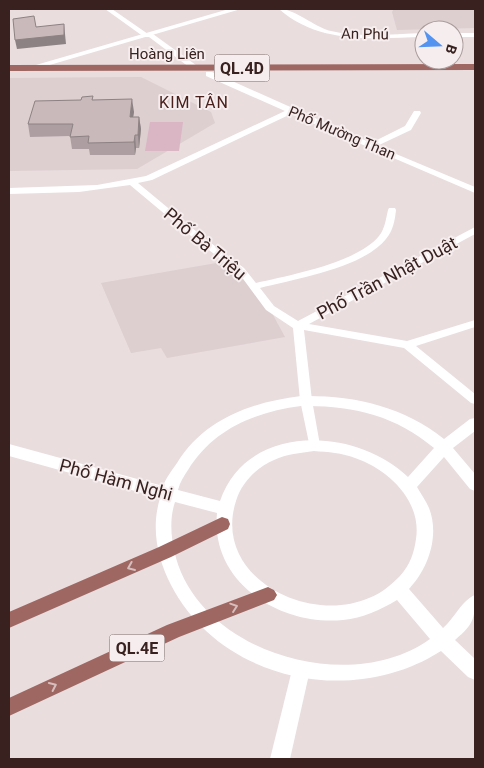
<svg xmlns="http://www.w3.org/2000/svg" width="484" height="768" font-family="Roboto,sans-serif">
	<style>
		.built { fill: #ddced0 }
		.green { fill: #dab5c4 }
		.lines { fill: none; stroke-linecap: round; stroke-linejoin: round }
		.minor { fill: #fff; fill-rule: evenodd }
		.tertiary { fill: #fff; fill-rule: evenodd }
		.secondary { fill: #fff; fill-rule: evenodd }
		.primary { fill: #9e6762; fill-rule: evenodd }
		.wall { fill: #ad9fa1 }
		.shaded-wall { fill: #8d8283 }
		.building { fill: #c9b9bb; stroke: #8d8283 }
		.oneway { stroke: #d7bebd }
		.labels { text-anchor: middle; stroke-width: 4; stroke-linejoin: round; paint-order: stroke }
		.far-street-label { font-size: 15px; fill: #38211f; stroke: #f6edee }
		.shield { fill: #f6edee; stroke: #715e5d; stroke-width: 1 }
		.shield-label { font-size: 16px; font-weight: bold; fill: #38211f }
		.far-neighbourhood-label { font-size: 16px; letter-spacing: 1px; fill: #49201c; stroke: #f6edee }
		.street-label { font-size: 18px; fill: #38211f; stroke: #f6edee }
	</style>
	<rect width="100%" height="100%" fill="#e9ddde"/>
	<g class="built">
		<polygon points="394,9 475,9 475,28 397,30 392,12"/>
		<polygon points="141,77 211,112 215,123 137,169 9,171 9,78"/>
		<polygon points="234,260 255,282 285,337 167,358 161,348 131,353 101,283"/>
	</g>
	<polygon class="green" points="150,122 183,122 179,151 145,151"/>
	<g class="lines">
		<g class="minor">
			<polygon points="105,9 112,9 148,34 153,34 200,68 193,70 149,37 144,37"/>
			<path d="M 279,9 C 294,8 314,27 331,31 C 361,38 393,34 424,33 L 424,37 C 373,38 320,45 279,9 Z"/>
			<rect x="454" y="33" width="21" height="4"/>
			<path d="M 206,72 L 212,72 L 371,143 L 405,126 L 414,111 L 420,111 L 421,113 L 411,130 L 377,146 L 475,187 L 475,193 L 291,114 L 152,180 L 138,183 L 203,237 L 244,268 L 256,283 C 290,275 357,263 379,236 C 385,229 386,218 388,210 L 389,208 L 395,208 L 396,210 C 395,220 393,231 386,239 C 363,268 295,279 260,288 L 274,306 L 298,321 L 475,227 L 475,234 L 309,324 L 407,341 L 475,320 L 475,327 L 416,346 L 475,394 L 475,404 L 471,403 L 404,348 L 304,330 L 312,400 L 320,445 L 318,448 L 310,448 L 300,400 L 293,328 L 266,310 L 238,272 L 197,241 L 130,185 L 79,192 L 9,194 L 9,188 L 97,185 L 146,176 L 285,111 L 206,76 Z"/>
		</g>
		<polygon class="tertiary" points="301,661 307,664 310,670 290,759 270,759 292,670 295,664"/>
		<g class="secondary">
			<polygon points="229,9 241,9 36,69 29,67"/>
			<path d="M 301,396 C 353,395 403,406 444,439 L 470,419 L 475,418 L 475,431 L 453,448 L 475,474 L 475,491 L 470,489 L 444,457 L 417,487 C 421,494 426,501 429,508 C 440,536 428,569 409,589 L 443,628 C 454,619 462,600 475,595 C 475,619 474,624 455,640 L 475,659 L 475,680 L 468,677 L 441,651 C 352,708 221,681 171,585 C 157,558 151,528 160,498 L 9,456 L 9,444 L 163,486 C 166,478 172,470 177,463 C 204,419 252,402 301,396 ZM 301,406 C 351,405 395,415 434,448 L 408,477 C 356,427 247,422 220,501 L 178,490 C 180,482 184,476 188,470 C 213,429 255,412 301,406 ZM 314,451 C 328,452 342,453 355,458 C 388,469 422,501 416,539 C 414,553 410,565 400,576 C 391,585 382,593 369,598 C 307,625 212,576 236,501 C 241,483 257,467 274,460 C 287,454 300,453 314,451 ZM 175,502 L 217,513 C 210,583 280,626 343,620 C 363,618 380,610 397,600 L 430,639 C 351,696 203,654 176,558 C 171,539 169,520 175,502 Z"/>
		</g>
		<g class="primary">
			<polygon points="475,64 475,70 9,71 9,65"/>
			<polygon points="222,517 228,519 230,524 228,529 171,557 9,628 9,612 159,547"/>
			<polygon points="268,587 274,590 277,595 274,600 179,637 9,716 9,698 167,625"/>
		</g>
	</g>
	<polygon class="wall" points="93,100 134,112 133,117 139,117 141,129 139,148 136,148 135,155 90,155 89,149 72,149 70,136 30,137 28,124"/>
	<g class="shaded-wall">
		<polygon points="64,24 66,44 17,49 15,40"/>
		<polygon points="132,99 134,112 131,129 130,117"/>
		<polygon points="139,117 141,129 139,148 138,135"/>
		<polygon points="135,135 136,148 135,155 134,142"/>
	</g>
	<g class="building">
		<polygon points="34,16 36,27 64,24 64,35 15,40 13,19"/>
		<polygon points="93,96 92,100 132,99 130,117 139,117 138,135 135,135 134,142 88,143 89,136 70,137 73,124 28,124 35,101 81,100 82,97"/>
	</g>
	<defs><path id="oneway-chevron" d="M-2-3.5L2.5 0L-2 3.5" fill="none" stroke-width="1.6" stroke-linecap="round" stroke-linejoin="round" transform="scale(1.25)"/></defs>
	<g class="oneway">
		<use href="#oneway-chevron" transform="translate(131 567) rotate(157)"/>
		<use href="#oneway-chevron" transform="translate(234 607) rotate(-19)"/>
		<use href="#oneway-chevron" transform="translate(53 686) rotate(-25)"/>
	</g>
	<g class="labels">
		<g class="far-street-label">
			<text transform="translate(365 34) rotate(1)" y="5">An Phú</text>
			<text x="167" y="59">Hoàng Liên</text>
			<text transform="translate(342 133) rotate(23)" y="5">Phố Mường Than</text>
		</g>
		<g class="shield">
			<rect x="214.5" y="54.5" width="55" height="27" rx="4"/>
			<rect x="109.5" y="634.5" width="55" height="27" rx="4"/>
		</g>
		<g class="shield-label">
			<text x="242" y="74">QL.4D</text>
			<text x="137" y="654">QL.4E</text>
		</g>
		<g class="far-neighbourhood-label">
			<text x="194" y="108">KIM TÂN</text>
		</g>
		<g class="street-label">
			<text transform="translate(205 244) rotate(40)" y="6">Phố Bà Triệu</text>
			<text transform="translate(387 278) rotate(-28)" y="6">Phố Trần Nhật Duật</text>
			<text transform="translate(116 480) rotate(15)" y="6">Phố Hàm Nghi</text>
		</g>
	</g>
	<rect width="484" height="768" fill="none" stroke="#38211f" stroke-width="20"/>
	<g transform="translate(439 45) rotate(109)"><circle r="24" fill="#f6edee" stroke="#aa9b9b"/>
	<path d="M0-4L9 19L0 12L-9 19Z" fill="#5493f0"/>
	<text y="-8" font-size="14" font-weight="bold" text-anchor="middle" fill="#38211f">B</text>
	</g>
</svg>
